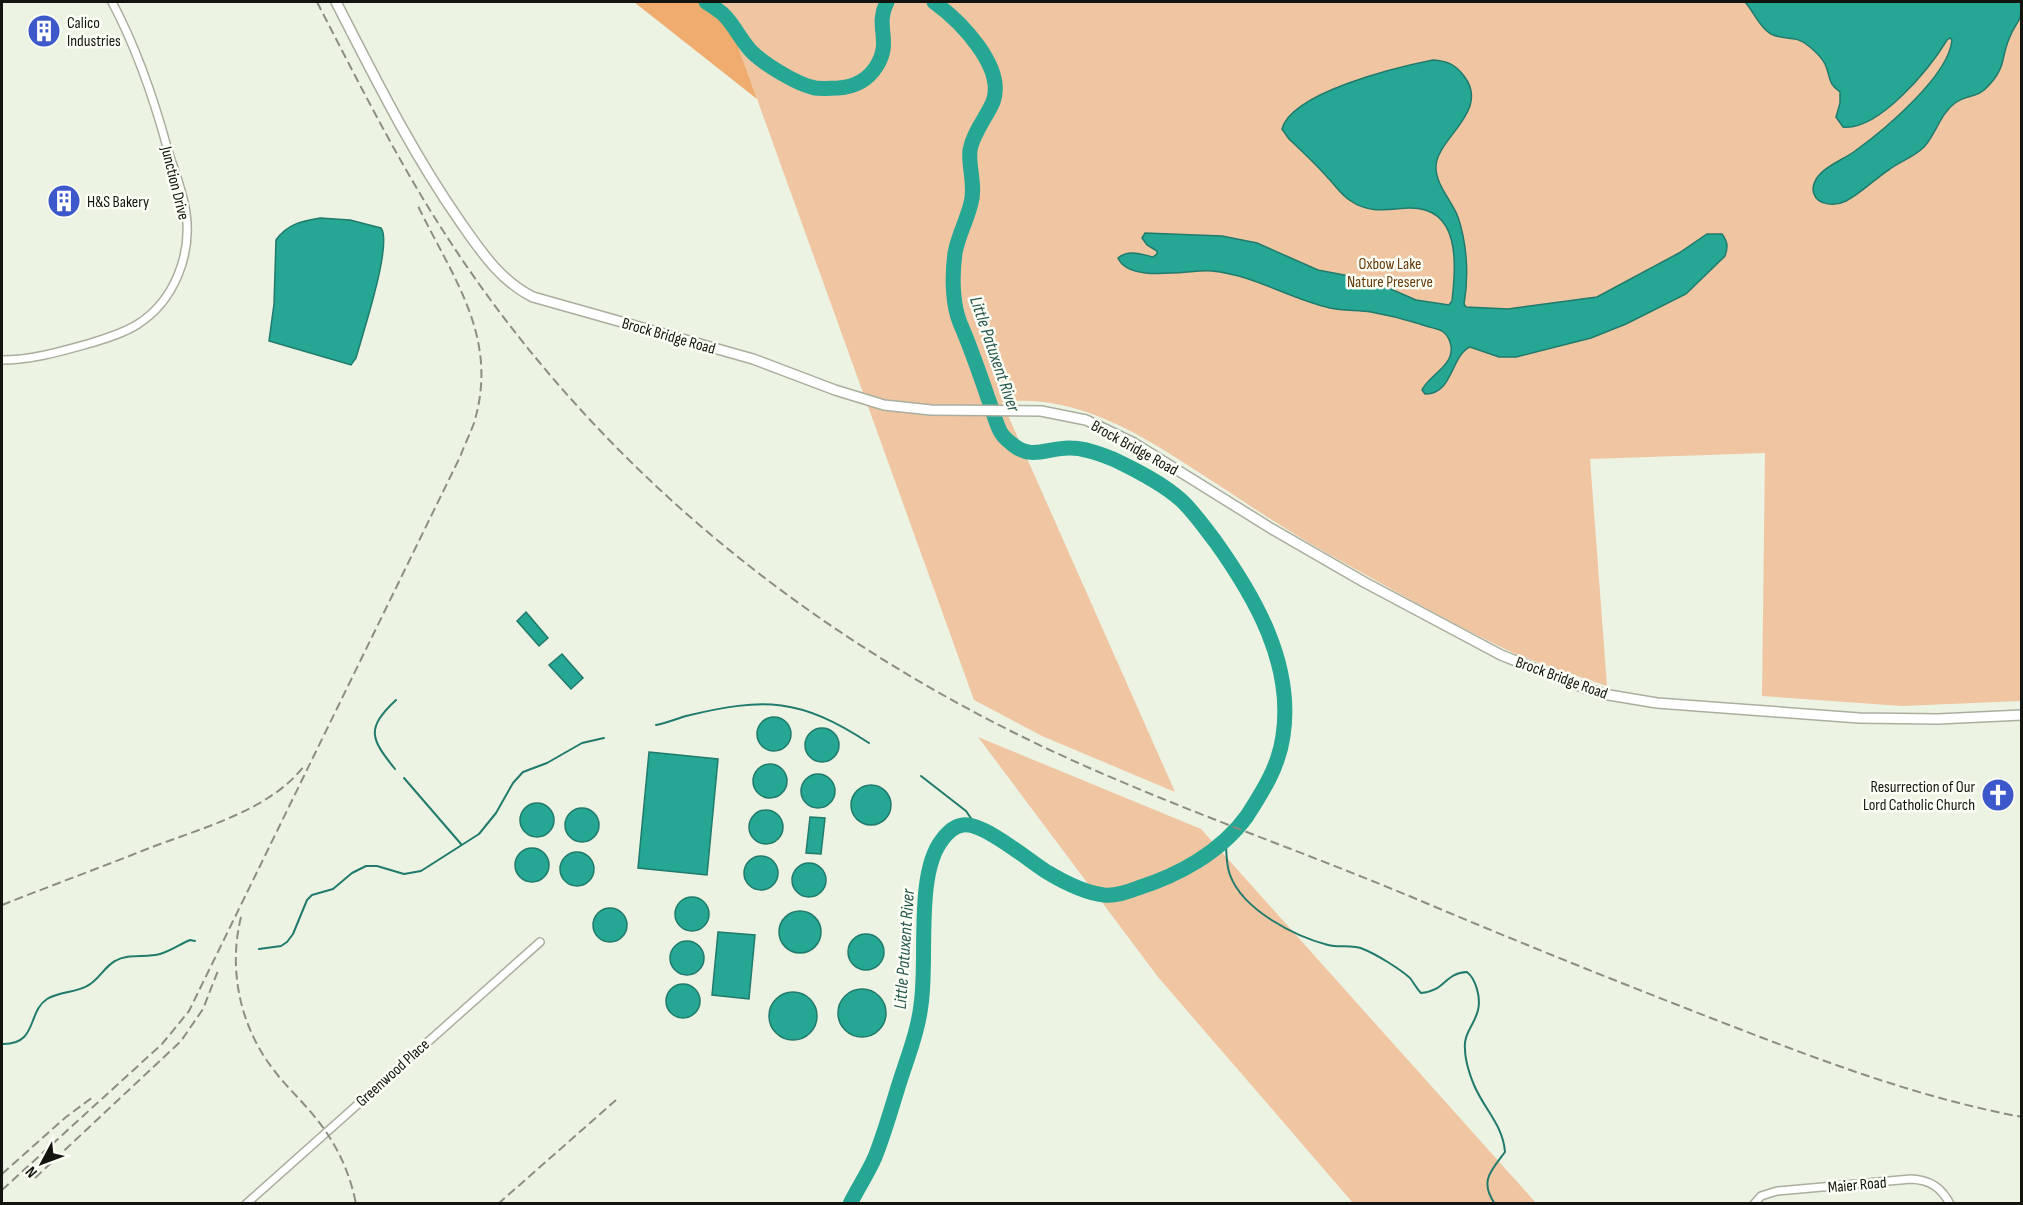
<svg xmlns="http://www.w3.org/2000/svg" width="2023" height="1205" font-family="'Sofia Sans Condensed',sans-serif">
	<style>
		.green { fill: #efc5a2 }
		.forest { fill: #f0ac6f }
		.water { fill: #25a794; stroke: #207b6c; stroke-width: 1.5 }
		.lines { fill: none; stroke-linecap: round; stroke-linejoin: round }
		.stream { stroke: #207b6c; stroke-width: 2 }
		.river { stroke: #25a794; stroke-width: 15 }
		.street-casing { stroke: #a9ae9e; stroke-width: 10 }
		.secondary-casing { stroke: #a9ae9e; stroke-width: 12 }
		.street { stroke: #fff; stroke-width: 7 }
		.secondary { stroke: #fff; stroke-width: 9 }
		.rail { stroke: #8b8e83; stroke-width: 2; stroke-dasharray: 9 4.5; stroke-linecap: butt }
		.labels { text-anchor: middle; stroke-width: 5; stroke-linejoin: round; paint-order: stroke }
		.poi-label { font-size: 16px; fill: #13140f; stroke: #fcfff5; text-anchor: start }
		.street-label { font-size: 16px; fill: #13140f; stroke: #fcfff5 }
		.park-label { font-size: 16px; fill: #673b0b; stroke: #fcfff5 }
		.water-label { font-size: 18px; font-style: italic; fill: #25574e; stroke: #fcfff5 }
	</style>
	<rect width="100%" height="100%" fill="#edf3e2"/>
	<g class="green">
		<path d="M 722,2 L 2021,2 L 2021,701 L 1902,706 L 1762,696 L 1765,453 L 1590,459 L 1607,686 C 1573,674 1537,664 1505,649 C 1443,619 1384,585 1325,552 C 1288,531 1253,508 1217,484 C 1153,443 1083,392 1002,402 L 1175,792 L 1042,736 L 974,700 Z"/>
		<polygon points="978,737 1201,829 1536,1203 1353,1203 1158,977"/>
	</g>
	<polygon class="forest" points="634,2 722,2 757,99"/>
	<g class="water">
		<path d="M 1745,2 L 2021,2 C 2022,25 2016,20 2009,39 C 2001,58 2006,66 1990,84 C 1977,100 1968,93 1955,103 C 1940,114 1936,134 1924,147 C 1914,157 1901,161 1890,169 C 1876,178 1860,194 1846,201 C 1836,206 1818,206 1814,194 C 1811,187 1816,178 1820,174 C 1830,164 1844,159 1855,151 C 1883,131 1949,76 1952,40 L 1950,38 L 1947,40 C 1930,68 1879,131 1843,127 L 1836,117 L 1840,103 L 1840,92 C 1827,83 1831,77 1825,64 C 1822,58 1816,52 1810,47 C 1796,34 1785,41 1771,34 C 1759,27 1754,12 1745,2 Z"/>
		<path d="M 1433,60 C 1447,61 1455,64 1464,76 C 1491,111 1437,138 1436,166 C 1435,184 1452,201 1458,217 C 1467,244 1469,276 1464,304 L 1466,307 L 1508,309 L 1597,297 L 1679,253 L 1707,234 L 1722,234 C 1728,242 1728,247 1725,256 L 1686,294 L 1626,324 L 1591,338 L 1516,357 L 1499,357 L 1470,347 C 1451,355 1453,395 1425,394 L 1422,390 C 1429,375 1454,366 1451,346 C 1450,340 1448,335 1442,331 C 1436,328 1427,327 1420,324 C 1404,319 1388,315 1371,312 C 1358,310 1343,311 1330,308 C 1290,299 1254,275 1212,271 C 1190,269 1129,284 1118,258 C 1128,249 1141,254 1153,257 L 1157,254 L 1157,251 L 1147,245 L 1142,238 L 1145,233 L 1222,236 L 1257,243 L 1318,270 L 1370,280 L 1416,300 L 1449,305 L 1452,301 C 1456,264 1461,207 1409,208 C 1389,209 1369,214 1351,201 C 1342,196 1335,185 1328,178 C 1316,164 1303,152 1289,139 L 1282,129 C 1292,92 1398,67 1433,60 Z"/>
		<path d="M 320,218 L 350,220 L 381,228 C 393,243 362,336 356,358 L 351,365 L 269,341 L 274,304 L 276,240 C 287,224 302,221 320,218 Z"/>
		<polygon points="526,612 548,638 539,646 517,621"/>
		<polygon points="562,654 583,678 571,689 549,665"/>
		<circle cx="774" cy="734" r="17"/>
		<circle cx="822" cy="745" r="17"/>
		<polygon points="649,752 718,759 707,875 638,868"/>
		<circle cx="770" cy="781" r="17"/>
		<circle cx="818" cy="791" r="17"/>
		<circle cx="871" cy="805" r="20"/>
		<circle cx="537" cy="820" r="17"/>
		<circle cx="582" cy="825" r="17"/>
		<circle cx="766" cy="827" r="17"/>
		<polygon points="810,817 825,818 821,854 806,853"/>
		<circle cx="532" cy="865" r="17"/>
		<circle cx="577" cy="869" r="17"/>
		<circle cx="761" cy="873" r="17"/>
		<circle cx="809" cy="880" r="17"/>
		<circle cx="692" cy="914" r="17"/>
		<circle cx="610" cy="925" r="17"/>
		<circle cx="800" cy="932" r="21"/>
		<polygon points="718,932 755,935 749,999 712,995"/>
		<circle cx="866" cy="952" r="18"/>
		<circle cx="687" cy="958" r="17"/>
		<circle cx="683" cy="1001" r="17"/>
		<circle cx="862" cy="1013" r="24"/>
		<circle cx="793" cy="1016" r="24"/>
	</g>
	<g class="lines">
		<g class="stream">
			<path d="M 656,725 C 666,723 676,719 686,716 C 765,697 800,698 869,743"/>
			<path d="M 395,769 C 371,739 365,729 396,700"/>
			<polyline points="921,776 966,811 977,827"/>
			<polyline points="404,778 461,844"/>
			<path d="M 1226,839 C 1226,851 1226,864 1230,875 C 1243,910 1294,936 1328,945 C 1339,948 1353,944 1363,949 C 1376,954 1400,969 1410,978 C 1414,983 1416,988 1421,993 C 1446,991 1444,973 1467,972 C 1476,979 1481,998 1478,1010 C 1475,1024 1463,1034 1465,1049 C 1465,1060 1470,1076 1474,1085 C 1484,1109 1503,1125 1505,1152 C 1491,1171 1479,1181 1495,1204"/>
			<polyline points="259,949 281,946 287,942 293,934 307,900 312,895 333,889 352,873 366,866 377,866 404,874 421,871 479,834 496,813 513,783 523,772 547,763 582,743 604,738"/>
			<path d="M 2,1044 C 38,1045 27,1012 47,999 C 60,991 75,993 87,986 C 98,981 104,967 115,961 C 128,953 146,958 160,954 C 171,951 180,944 190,940 L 195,941"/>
		</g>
		<g class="river">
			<path d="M 706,2 C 712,6 719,10 724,15 C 735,26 741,41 752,52 C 764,64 798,85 815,88 C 822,89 831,88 838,88 C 854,87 867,81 876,67 C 893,41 874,27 887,2"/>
			<path d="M 850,1204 C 858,1188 868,1173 875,1157 C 885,1132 892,1106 900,1081 C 908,1056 918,1031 921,1005 C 928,961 915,874 942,840 C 947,833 955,826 963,825 C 983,822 1028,860 1047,872 C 1062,881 1086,893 1104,895 C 1116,896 1127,892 1138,888 C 1179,875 1221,852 1247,816 C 1263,791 1279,766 1283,736 C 1294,664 1255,597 1215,541 C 1204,527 1194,512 1181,500 C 1162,483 1136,470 1113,459 C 1100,454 1085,448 1071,448 C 1048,447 1032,461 1012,444 C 1007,440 1003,437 1000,431 C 995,421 992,408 988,398 C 979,372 971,348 960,323 C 952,303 952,275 955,253 C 958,236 967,220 971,203 C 976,185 968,167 970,150 C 973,133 986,118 993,102 C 1006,67 960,21 934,2"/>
		</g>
		<g class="street-casing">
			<g id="street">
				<path d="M 2,360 C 33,360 62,351 91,343 C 107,338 124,333 138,324 C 174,301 192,255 186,213 C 183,190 173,168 167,147 C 153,96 136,47 112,2"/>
				<polyline points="246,1204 540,942"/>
				<path d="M 1754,1204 L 1761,1196 L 1777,1191 L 1911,1179 C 1930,1180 1941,1187 1950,1204"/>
			</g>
		</g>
		<g class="secondary-casing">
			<path id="secondary" d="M 336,2 C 374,76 411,151 459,220 C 480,250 500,281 533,297 L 753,359 L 835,390 L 884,405 L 931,410 L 1041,411 L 1086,420 L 1134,443 L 1272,529 L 1364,582 L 1501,655 L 1574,684 L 1603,694 L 1657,703 L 1859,718 L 1938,719 L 2022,715"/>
		</g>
		<use href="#street" class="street"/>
		<use href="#secondary" class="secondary"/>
		<g class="rail">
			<path d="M 317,2 C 359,83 400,166 451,243 C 595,462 796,627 1031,741 C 1155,801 1287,845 1414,898 C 1518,942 1623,984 1729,1025 C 1825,1062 1920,1098 2022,1117"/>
			<path d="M 2,905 C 50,886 99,868 147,849 C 198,829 270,811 304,766"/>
			<path d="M 241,917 C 228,970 240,1026 273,1069 C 284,1084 297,1096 309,1110 C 333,1137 349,1168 356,1204"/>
			<polyline points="2,1174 66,1117 93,1097"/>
			<polyline points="35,1178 181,1041 203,1009 219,968"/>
			<path d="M 2,1190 L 162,1044 L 189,1011 L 460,457 C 464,446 470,434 474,423 C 500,337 452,277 417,204"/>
			<polyline points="498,1204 616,1100"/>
		</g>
	</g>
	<defs>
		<g id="building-disc" transform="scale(1.725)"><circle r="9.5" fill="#3d58ca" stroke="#fcfff5"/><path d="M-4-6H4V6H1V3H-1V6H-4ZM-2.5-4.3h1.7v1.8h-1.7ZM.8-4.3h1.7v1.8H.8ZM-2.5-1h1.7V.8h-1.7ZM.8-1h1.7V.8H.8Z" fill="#fff"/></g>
		<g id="church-disc" transform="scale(1.725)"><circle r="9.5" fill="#3d58ca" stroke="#fcfff5"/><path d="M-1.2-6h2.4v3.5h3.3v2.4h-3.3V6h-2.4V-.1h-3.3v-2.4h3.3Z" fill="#fff"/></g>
	</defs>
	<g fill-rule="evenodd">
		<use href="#building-disc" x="44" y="31"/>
		<use href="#building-disc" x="64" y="201"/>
		<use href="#church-disc" x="1998" y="795"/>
	</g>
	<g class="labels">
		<g class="poi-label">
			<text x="67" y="28">Calico<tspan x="67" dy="18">Industries</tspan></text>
			<text x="87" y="207">H&amp;S Bakery</text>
			<text x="1975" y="792" text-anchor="end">Resurrection of Our<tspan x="1975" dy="18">Lord Catholic Church</tspan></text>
		</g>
		<g class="street-label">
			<text transform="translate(176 183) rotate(76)" y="6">Junction Drive</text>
			<text transform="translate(669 335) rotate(16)" y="6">Brock Bridge Road</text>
			<text transform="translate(1135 447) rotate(29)" y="6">Brock Bridge Road</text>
			<text transform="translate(1562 677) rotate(20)" y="6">Brock Bridge Road</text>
			<text transform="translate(392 1072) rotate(-42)" y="6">Greenwood Place</text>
			<text transform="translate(1857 1184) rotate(-5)" y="6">Maier Road</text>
		</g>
		<g class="park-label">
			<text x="1390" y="269">Oxbow Lake<tspan x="1390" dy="18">Nature Preserve</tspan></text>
		</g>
		<g class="water-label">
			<text transform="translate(995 354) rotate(71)" y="6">Little Patuxent River</text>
			<text transform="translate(904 949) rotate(-86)" y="6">Little Patuxent River</text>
		</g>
	</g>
	<rect width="2023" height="1205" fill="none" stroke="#13140f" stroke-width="6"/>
	<g transform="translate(42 1163) rotate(229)" stroke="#fcfff5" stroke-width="4.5" paint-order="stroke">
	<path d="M0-4.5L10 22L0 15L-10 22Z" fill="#13140f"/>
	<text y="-9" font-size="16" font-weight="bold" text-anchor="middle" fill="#13140f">N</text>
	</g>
</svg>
